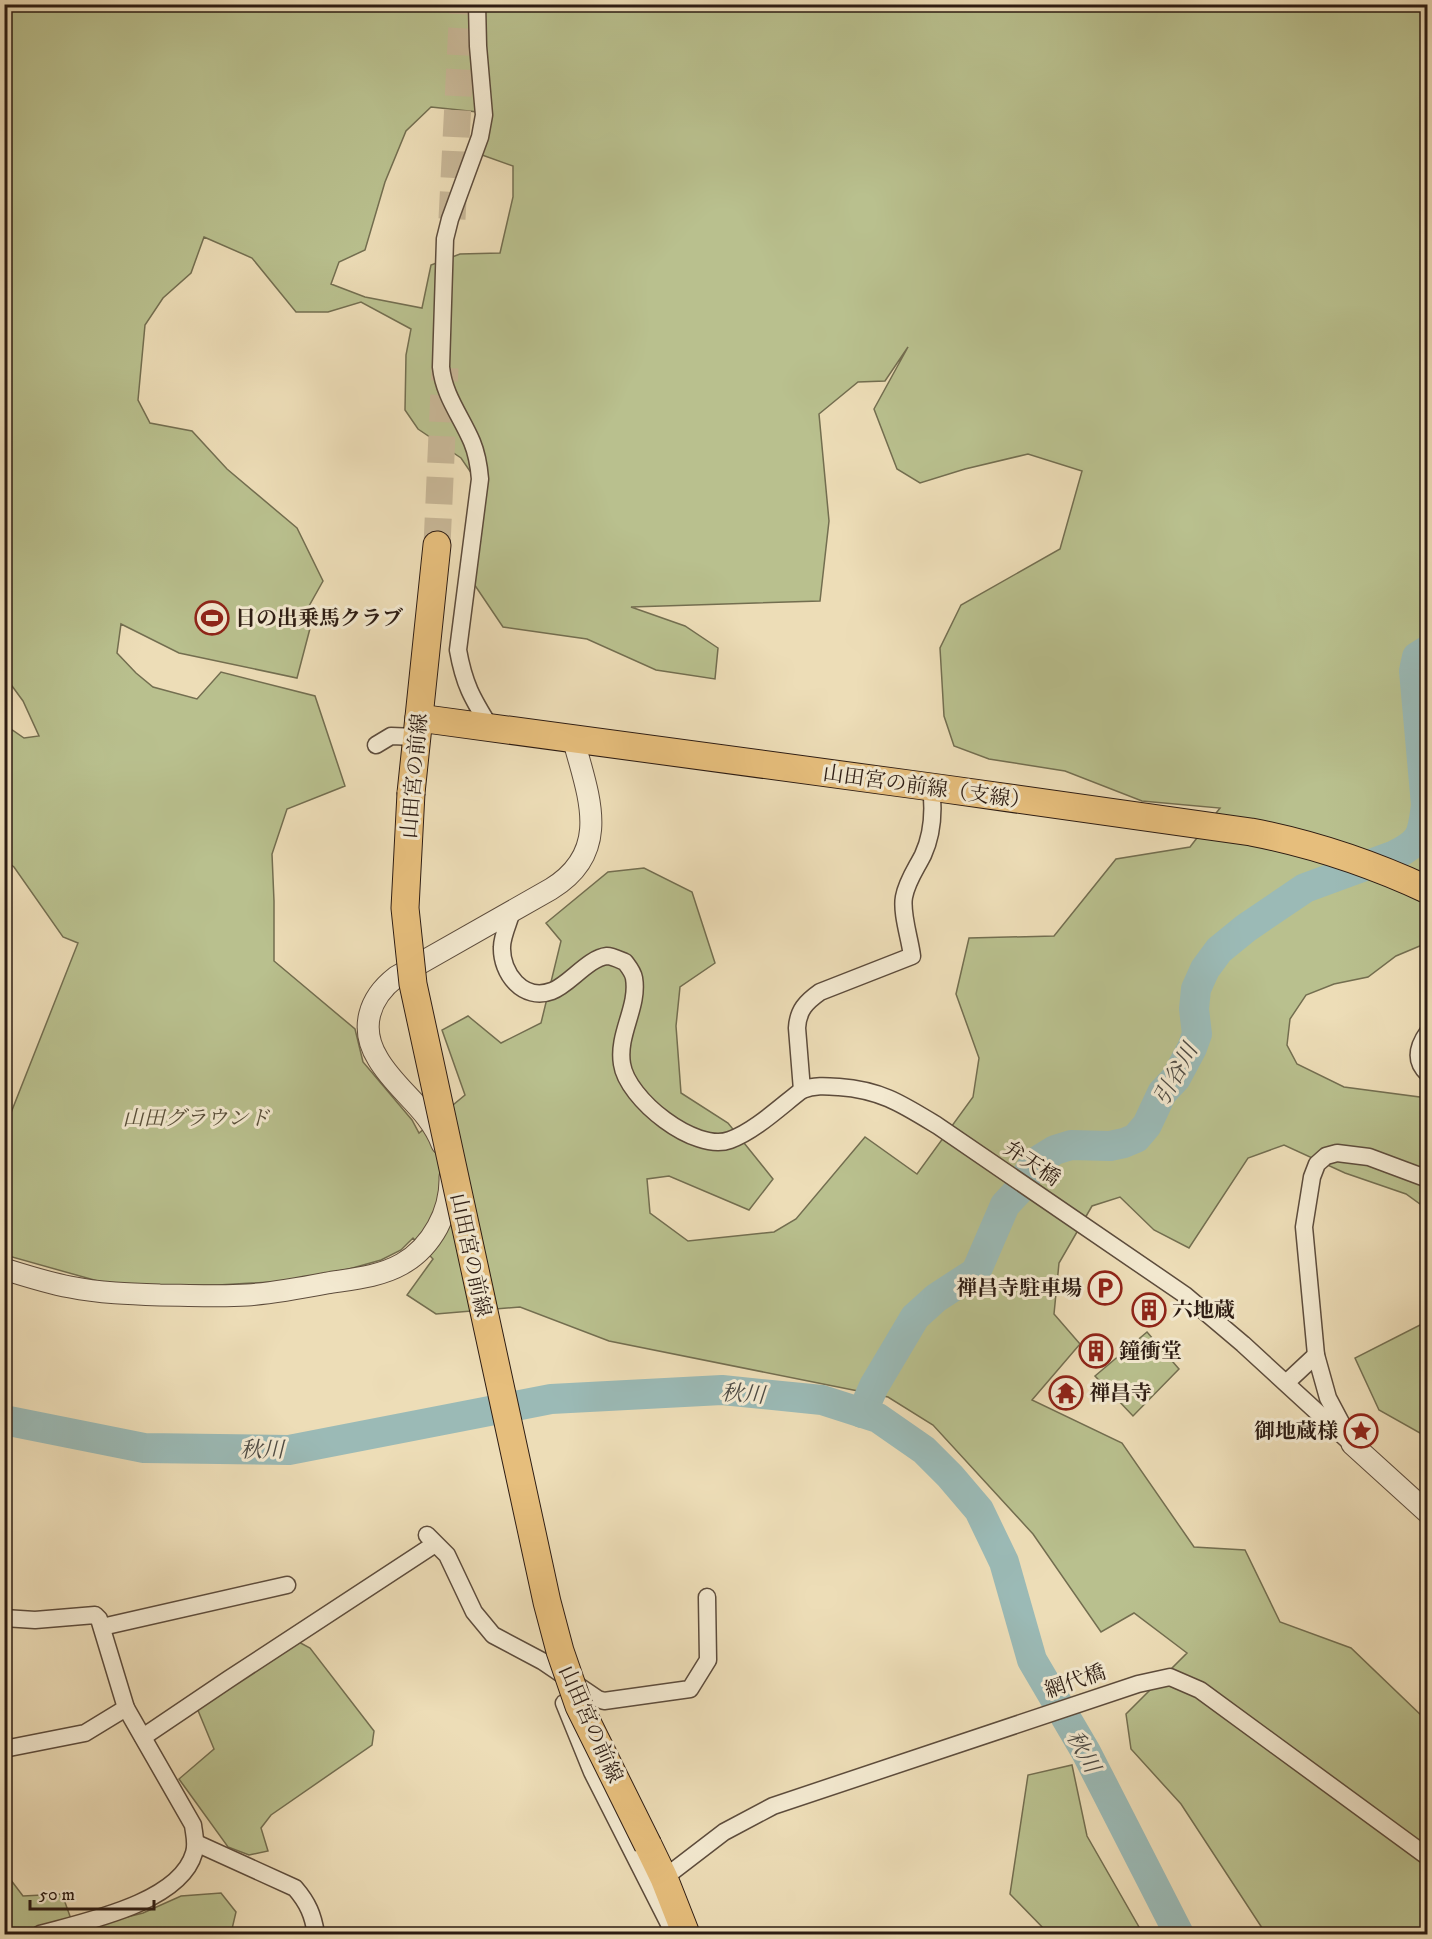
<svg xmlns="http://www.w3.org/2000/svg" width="1432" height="1939" font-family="'IM FELL DW Pica','Noto Serif JP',serif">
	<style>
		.green { fill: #b9c08e; stroke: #736e50; stroke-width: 1.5; fill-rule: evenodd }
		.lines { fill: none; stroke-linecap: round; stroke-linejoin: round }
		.river { stroke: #9bbab6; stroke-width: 30 }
		.primary-tunnel { stroke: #c7b696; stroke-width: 27; stroke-dasharray: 27 14; stroke-linecap: butt }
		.minor-casing { stroke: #5d4c3c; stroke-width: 19 }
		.tertiary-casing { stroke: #5d4c3c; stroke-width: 23 }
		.primary-casing { stroke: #2d1c13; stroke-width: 29 }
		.minor { stroke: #f3e9d0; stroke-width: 16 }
		.tertiary { stroke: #f3e9d0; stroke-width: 21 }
		.primary { stroke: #e6be7c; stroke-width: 27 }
		.primary-bridge-casing { stroke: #2d1c13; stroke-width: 29; stroke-linecap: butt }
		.primary-bridge { stroke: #e6be7c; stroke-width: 27 }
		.labels { text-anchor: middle; stroke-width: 6; stroke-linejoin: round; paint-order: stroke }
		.poi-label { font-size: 21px; font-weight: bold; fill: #2d1c13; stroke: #f3e9d0; text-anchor: start }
		.street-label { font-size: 21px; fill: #2d1c13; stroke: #f3e9d0 }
		.park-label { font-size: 21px; font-style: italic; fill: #574d38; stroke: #f3e9d0 }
		.water-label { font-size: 22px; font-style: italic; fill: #4e4b44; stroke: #f3e9d0 }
	</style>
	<rect width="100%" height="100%" fill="#edddb7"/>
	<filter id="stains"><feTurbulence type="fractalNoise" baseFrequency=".00333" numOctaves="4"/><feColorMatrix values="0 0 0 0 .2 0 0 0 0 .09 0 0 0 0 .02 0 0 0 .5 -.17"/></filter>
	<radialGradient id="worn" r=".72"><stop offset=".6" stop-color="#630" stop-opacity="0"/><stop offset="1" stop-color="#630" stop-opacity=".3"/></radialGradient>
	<g class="green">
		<path d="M 5,5 L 1427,5 L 1427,943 L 1396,956 L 1368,977 L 1334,984 L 1306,995 L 1290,1019 L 1287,1045 L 1297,1064 L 1344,1087 L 1427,1098 L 1427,1209 L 1406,1194 L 1345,1173 L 1284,1145 L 1248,1158 L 1189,1248 L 1154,1230 L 1120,1197 L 1092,1206 L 1059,1263 L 1054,1314 L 1080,1344 L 1032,1400 L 1122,1443 L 1194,1547 L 1245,1550 L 1280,1622 L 1351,1648 L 1425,1719 L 1428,1725 L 1427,1934 L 1266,1934 L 1181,1804 L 1131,1749 L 1126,1714 L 1187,1653 L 1134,1613 L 1101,1632 L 1033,1534 L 933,1425 L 888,1397 L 609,1341 L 520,1307 L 436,1314 L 407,1295 L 433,1259 L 413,1238 L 401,1250 L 381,1260 L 349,1269 L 288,1281 L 218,1285 L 112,1285 L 5,1255 L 5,1128 L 78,943 L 63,937 L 14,867 L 5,860 L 5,725 L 24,738 L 39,736 L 23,701 L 4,675 ZM 431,107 L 487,113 L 482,155 L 513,166 L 513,197 L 500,253 L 460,254 L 431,265 L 422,308 L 365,297 L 331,284 L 339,262 L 365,250 L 385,182 L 406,131 ZM 204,237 L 252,258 L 296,312 L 328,312 L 361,302 L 411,329 L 406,355 L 405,410 L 418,429 L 461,458 L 474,477 L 474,584 L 503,627 L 587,639 L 656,670 L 715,679 L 718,648 L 685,626 L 631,607 L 820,601 L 829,521 L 819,414 L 858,382 L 885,381 L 908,347 L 874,409 L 897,469 L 920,483 L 965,469 L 1028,454 L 1082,471 L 1060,549 L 961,605 L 940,648 L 944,716 L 954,746 L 989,759 L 1065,771 L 1142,801 L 1220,808 L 1190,847 L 1116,859 L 1054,936 L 969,938 L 956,994 L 979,1058 L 973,1097 L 917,1174 L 865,1137 L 796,1219 L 774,1232 L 688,1241 L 650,1213 L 647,1179 L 669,1176 L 749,1210 L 773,1179 L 728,1123 L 681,1093 L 676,1026 L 680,987 L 715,963 L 692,892 L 644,868 L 608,872 L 546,923 L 561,941 L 541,1023 L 501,1043 L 468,1016 L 442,1030 L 465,1095 L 419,1133 L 412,1120 L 363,1062 L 355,1029 L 274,961 L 274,901 L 272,854 L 287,809 L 345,786 L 315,696 L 221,672 L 197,699 L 153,687 L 136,673 L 117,653 L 121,624 L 179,653 L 297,678 L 313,617 L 304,615 L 323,581 L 297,528 L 227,469 L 192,431 L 150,423 L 138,400 L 145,325 L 163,298 L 191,273 Z"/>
		<polygon points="1427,1323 1428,1323 1427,1437 1379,1410 1355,1358 1422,1324"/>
		<polygon points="1147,1332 1179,1369 1133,1416 1095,1376"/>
		<polygon points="295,1640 310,1648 374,1731 372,1745 271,1815 261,1828 268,1851 249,1855 228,1847 179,1779 214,1749 197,1708"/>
		<polygon points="1072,1765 1087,1836 1143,1934 1049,1934 1010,1894 1028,1775"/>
		<polygon points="4,1871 23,1896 62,1894 75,1930 143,1913 181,1896 221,1893 236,1912 232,1929 222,1934 5,1934"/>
	</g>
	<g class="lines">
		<g class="river">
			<path d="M 862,1413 L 874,1386 L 915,1317 L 936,1298 L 976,1272 L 1005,1205 L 1018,1191 L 1034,1163 L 1055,1150 L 1071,1145 L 1110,1146 L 1124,1143 L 1136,1138 L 1147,1125 L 1162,1093 L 1176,1078 L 1192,1048 L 1197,1034 L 1194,1009 L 1196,989 L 1205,969 L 1219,950 L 1246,928 L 1305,888 L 1395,855 C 1423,841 1422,834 1426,805 L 1414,671 L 1417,657 L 1428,650"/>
			<polyline points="4,1420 144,1448 289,1450 551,1399 722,1390 822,1400 878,1418 924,1450 950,1476 979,1510 1004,1562 1032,1660 1086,1752 1179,1934"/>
		</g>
		<g class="primary-tunnel">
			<polyline points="452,219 463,4"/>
			<polyline points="437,545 445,368"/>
		</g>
		<g class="minor-casing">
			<g id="minor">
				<path d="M 477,4 L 478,46 L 484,115 L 480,137 L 450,219 L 445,239 L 441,367 C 444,396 461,416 472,442 C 477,454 479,467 480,479 L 458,650 C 464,684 472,698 490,727"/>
				<polyline points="376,745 391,736 416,737"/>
				<path d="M 512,911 C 509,922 502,936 502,947 C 501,973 523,1002 552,991 C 569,985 588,958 607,956 C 612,956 620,960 625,962 C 628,966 633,972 634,978 C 639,1007 617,1034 622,1064 C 627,1099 695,1153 730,1140 C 755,1131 781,1106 802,1090 C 814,1085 826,1086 839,1087 C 881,1090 902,1104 938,1126 L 1185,1295 L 1243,1344 L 1352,1444"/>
				<path d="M 1428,1032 C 1418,1046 1413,1060 1428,1074"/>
				<path d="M 802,1090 L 797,1028 C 798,1010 806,1002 820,992 L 912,956 C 910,939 901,913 904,897 C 907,881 916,869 923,855 C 933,833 934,810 931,787"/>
				<polyline points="1286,1383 1316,1355"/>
				<polyline points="1346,1432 1328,1398 1316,1355 1304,1227 1312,1177 1317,1164 1326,1156 1337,1153 1369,1157 1428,1179"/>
				<polyline points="427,1535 447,1555 474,1612 493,1635 542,1661 598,1699 604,1701 690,1689 708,1660 707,1597"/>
				<path d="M 4,1618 L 35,1620 L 95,1615 L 99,1619 L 126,1708 L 193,1825 C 194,1834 197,1843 194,1853 C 180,1903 83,1922 40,1934"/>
				<polyline points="102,1627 287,1585"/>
				<polyline points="564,1703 592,1772 669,1924 680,1926"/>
				<polyline points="143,1737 229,1679 435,1544"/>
				<polyline points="4,1749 85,1733 126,1708"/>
				<path d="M 196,1843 L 295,1888 C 308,1903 313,1915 316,1934"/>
				<polyline points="664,1878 724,1832 773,1806 1138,1684 1170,1677 1200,1690 1428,1857"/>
			</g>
		</g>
		<g class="tertiary-casing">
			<g id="tertiary">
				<path d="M 442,1144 C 429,1109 396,1090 378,1059 C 359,1028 369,998 396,977 L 551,889 C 613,851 588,795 573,738"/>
				<path d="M 4,1269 C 26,1276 48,1283 70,1287 C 100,1293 130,1294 160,1295 C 189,1295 218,1297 247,1295 C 274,1293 301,1288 327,1283 C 352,1279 379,1277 402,1264 C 432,1247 451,1211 450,1177"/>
				<polyline points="1352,1444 1428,1513"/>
			</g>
		</g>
		<g class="primary-casing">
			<g id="primary">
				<path d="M 419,718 L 931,787 L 1251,832 C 1313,844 1370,863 1428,890"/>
				<polyline points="411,793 437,545"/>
				<polyline points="648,1845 664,1878 686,1934"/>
			</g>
		</g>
		<use href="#minor" class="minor"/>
		<use href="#tertiary" class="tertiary"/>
		<use href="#primary" class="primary"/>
		<g class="primary-bridge-casing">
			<polyline id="primary-bridge" points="411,793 405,908 413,984 547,1602 560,1651 579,1706 648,1845"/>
		</g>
		<use href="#primary-bridge" class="primary-bridge"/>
	</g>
	<defs>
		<g id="stadium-ring" transform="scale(1.725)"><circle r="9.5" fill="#f3e9d0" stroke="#8f2418" stroke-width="1.5"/><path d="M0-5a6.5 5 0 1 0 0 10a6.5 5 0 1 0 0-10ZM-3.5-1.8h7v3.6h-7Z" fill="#8f2418"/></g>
		<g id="parking-ring" transform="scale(1.725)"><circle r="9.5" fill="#f3e9d0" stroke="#8f2418" stroke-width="1.5"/><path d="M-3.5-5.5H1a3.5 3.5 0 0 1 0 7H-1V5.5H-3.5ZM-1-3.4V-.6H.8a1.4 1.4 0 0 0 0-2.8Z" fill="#8f2418"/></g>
		<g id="building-ring" transform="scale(1.725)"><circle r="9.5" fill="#f3e9d0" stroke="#8f2418" stroke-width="1.5"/><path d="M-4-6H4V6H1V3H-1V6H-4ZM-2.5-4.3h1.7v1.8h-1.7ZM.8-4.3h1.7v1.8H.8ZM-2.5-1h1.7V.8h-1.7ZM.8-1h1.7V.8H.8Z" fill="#8f2418"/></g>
		<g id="temple-ring" transform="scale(1.725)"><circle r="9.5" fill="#f3e9d0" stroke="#8f2418" stroke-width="1.5"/><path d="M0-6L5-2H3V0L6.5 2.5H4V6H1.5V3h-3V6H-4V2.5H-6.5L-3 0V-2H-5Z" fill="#8f2418"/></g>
		<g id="sight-ring" transform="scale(1.725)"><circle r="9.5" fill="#f3e9d0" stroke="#8f2418" stroke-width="1.5"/><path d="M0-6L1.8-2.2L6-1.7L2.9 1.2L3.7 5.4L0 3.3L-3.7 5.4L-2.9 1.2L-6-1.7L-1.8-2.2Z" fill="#8f2418"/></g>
	</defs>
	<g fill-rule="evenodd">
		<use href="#stadium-ring" x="212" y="618"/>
		<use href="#parking-ring" x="1105" y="1288"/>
		<use href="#building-ring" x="1149" y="1310"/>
		<use href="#building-ring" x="1096" y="1351"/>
		<use href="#temple-ring" x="1066" y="1393"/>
		<use href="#sight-ring" x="1361" y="1431"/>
	</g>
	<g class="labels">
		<g class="poi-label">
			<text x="235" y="625">日の出乗馬クラブ</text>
			<text x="1082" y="1295" text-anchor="end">禅昌寺駐車場</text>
			<text x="1172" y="1317">六地蔵</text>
			<text x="1119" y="1358">鐘衝堂</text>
			<text x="1089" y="1400">禅昌寺</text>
			<text x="1338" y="1438" text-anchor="end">御地蔵様</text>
		</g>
		<g class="street-label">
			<text transform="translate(414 776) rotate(-85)" y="7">山田宮の前線</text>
			<text transform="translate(927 787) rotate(8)" y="7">山田宮の前線（支線）</text>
			<text transform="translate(1032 1163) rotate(34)" y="7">弁天橋</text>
			<text transform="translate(471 1255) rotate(78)" y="7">山田宮の前線</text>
			<text transform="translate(1075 1681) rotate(-19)" y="7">網代橋</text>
			<text transform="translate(591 1724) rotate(66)" y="7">山田宮の前線</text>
		</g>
		<g class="park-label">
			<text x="196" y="1125">山田グラウンド</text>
		</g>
		<g class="water-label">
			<text transform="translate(1175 1074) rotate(-61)" y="8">引谷川</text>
			<text transform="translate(743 1393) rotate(4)" y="8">秋川</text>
			<text x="262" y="1457">秋川</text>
			<text transform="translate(1084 1751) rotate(61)" y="8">秋川</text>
		</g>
	</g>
	<rect width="1432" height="1939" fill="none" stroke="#edddb7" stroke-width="24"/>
	<rect x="6" y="6" width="1420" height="1927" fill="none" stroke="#2d1c13" stroke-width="3"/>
	<rect x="12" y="12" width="1408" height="1915" fill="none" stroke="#2d1c13" stroke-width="1.5"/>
	<path d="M30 1900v9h124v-9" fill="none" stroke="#2d1c13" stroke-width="3"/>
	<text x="39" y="1900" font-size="18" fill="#2d1c13" stroke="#f3e9d0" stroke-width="4.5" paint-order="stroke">50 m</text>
	<rect width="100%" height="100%" filter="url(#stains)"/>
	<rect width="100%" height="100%" fill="url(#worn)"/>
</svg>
